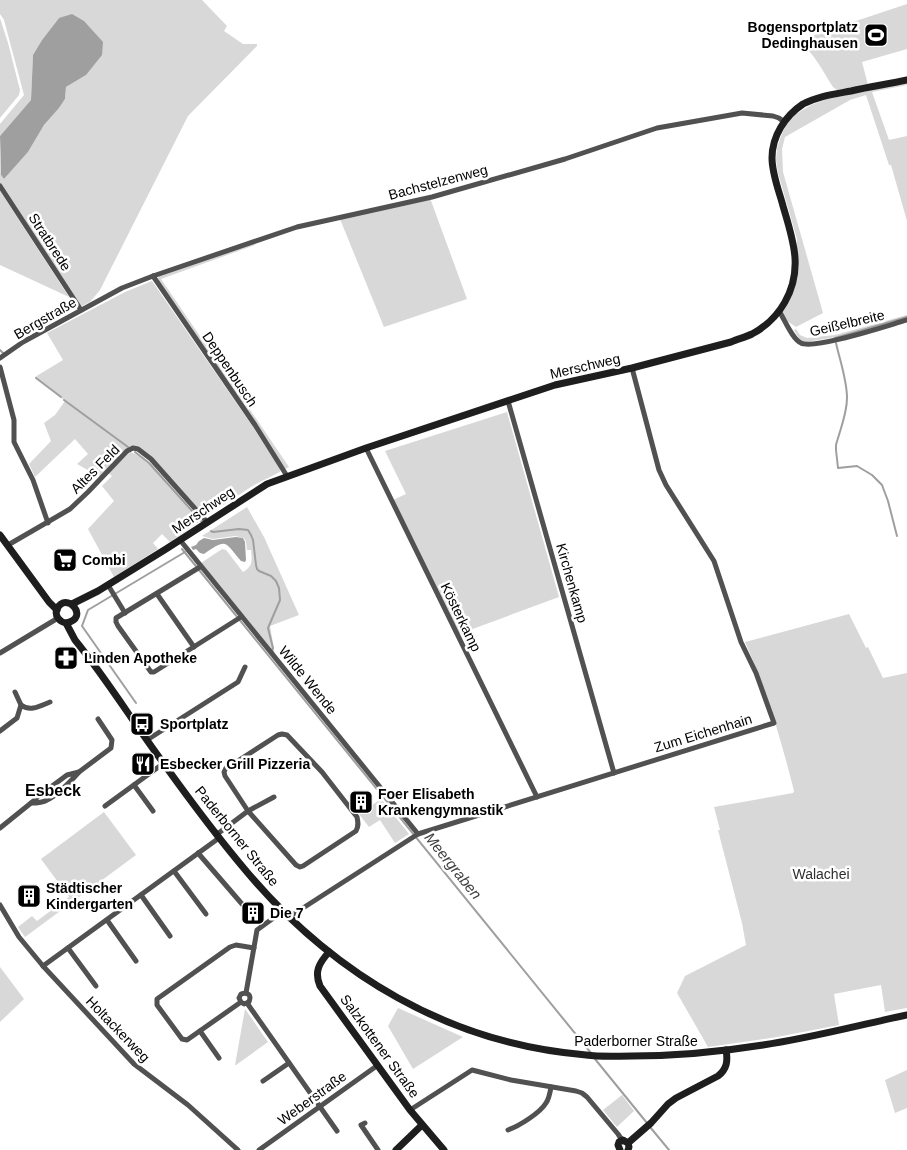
<svg xmlns="http://www.w3.org/2000/svg" width="907" height="1150" font-family="Helvetica,sans-serif">
	<style>
		.green { fill: #d8d8d8 }
		.water { fill: #9f9f9f }
		.lines { fill: none; stroke-linecap: round; stroke-linejoin: round }
		.stream { stroke: #9f9f9f; stroke-width: 2 }
		.street { stroke: #515151; stroke-width: 5 }
		.secondary { stroke: #1e1e1e; stroke-width: 7 }
		.labels { text-anchor: middle; stroke-width: 5; stroke-linejoin: round; paint-order: stroke }
		.poi-label { font-size: 14px; font-weight: bold; fill: #000; stroke: #fff; text-anchor: start }
		.street-label { font-size: 14px; fill: #000; stroke: #fff }
		.park-label { font-size: 14px; fill: #2f2f2f; stroke: #fff }
		.water-label { font-size: 15px; font-style: italic; fill: #404040; stroke: #fff }
		.quarter-label { font-size: 16px; font-weight: bold; fill: #000; stroke: #fff }
	</style>
	<rect width="100%" height="100%" fill="#fff"/>
	<g class="green">
		<polygon points="0,0 202,0 227,26 224,31 243,44 257,44 257,46 188,116 100,290 90,302 82,306 80,305 0,183 0,148 1,175 4,179 28,152 44,125 59,108 65,99 66,87 86,75 59,18 42,40 33,55 31,100 0,136 0,124 24,95 4,20 0,14"/>
		<path d="M 907,4 L 907,49 L 862,62 L 868,85 L 837,90 L 833,87 C 825,75 810,45 796,41 Z"/>
		<polygon points="0,18 8,43 20,90 19,95 0,118"/>
		<polygon points="907,83 907,85 872,92 889,140 907,136 907,221 891,165 889,165 866,95 850,100 785,137 782,149 783,172 823,313 796,327 787,321 782,312 788,304 797,276 797,239 778,173 776,160 777,148 781,136 786,125 796,114 811,105 827,99"/>
		<polygon points="0,191 69,297 0,265"/>
		<polygon points="430,198 467,299 384,327 340,219"/>
		<polygon points="254,243 255,245 161,279 289,467 285,469 159,281 158,278 160,275"/>
		<polygon points="152,281 253,427 280,469 280,472 254,485 205,517 151,457 131,446 125,450 100,477 77,464 88,454 75,439 35,477 29,464 51,441 44,423 55,415 65,401 35,377 63,360 47,333 125,292"/>
		<polygon points="907,315 907,318 837,337 806,342 800,340 794,330 796,329 800,335 807,338 835,335"/>
		<polygon points="507,412 559,597 459,634 393,500 406,494 385,451"/>
		<path d="M 130,452 C 148,456 186,505 200,521 L 170,542 L 162,534 L 153,543 L 158,549 L 114,577 L 88,529 L 114,501 L 102,486 L 112,476 L 108,473 Z"/>
		<path d="M 247,507 L 264,537 L 299,615 L 270,626 L 275,655 L 201,563 L 222,549 L 226,550 L 243,572 C 253,566 252,561 251,550 L 247,550 L 246,542 L 244,538 L 235,536 L 213,539 L 202,536 Z"/>
		<path d="M 849,614 L 866,648 L 868,647 L 883,678 L 907,673 L 907,1008 L 885,1012 L 881,985 L 834,994 L 839,1025 L 777,1037 L 708,1047 L 677,993 L 685,976 L 746,945 L 742,923 L 718,830 L 720,830 L 714,807 L 793,793 L 794,791 C 781,740 767,690 745,642 Z"/>
		<polygon points="381,799 409,834 395,843 380,820 369,827 359,814"/>
		<polygon points="104,812 136,855 25,937 18,927 32,916 37,921 69,897 41,859"/>
		<polygon points="0,967 24,999 0,1022"/>
		<polygon points="398,1008 463,1037 413,1069 388,1026"/>
		<polygon points="245,1009 268,1042 236,1065 235,1065"/>
		<polygon points="907,1070 907,1108 895,1113 885,1080"/>
		<polygon points="622,1095 634,1111 617,1127 603,1110"/>
	</g>
	<g class="water">
		<polygon points="72,14 84,21 103,42 102,55 86,75 66,87 65,99 59,108 44,125 28,152 4,179 1,175 1,171 0,136 31,100 33,55 42,40 59,18"/>
		<path d="M 236,537 L 243,538 L 245,542 L 246,560 L 245,562 L 241,561 C 224,541 227,538 204,554 L 200,553 L 196,549 L 193,550 L 191,547 L 196,545 L 199,541 L 204,538 L 213,540 Z"/>
	</g>
	<g class="lines">
		<g class="stream">
			<polyline points="835,338 907,317"/>
			<path d="M 836,343 C 840,361 847,380 847,398 C 847,414 840,430 836,445 L 836,450 L 838,468 L 857,466 L 872,475 L 882,485 L 888,501 L 897,536"/>
			<polyline points="0,350 3,353"/>
			<polyline points="36,378 61,397"/>
			<polyline points="64,400 128,447"/>
			<polyline points="135,452 149,463 202,522"/>
			<polyline points="211,531 213,532 239,529 248,530 251,535 253,540 256,565 257,569 259,571 271,576 276,581 279,588 280,600 268,628 273,648 272,650"/>
			<polyline points="182,549 591,1053"/>
			<polyline points="136,703 82,626 88,610 185,552"/>
			<polyline points="595,1059 647,1123"/>
			<polyline points="650,1127 669,1150"/>
		</g>
		<g class="street">
			<polyline points="0,186 81,310"/>
			<polyline points="153,276 255,425 287,476"/>
			<path d="M 779,311 C 785,320 792,339 801,343 C 814,350 889,325 907,320"/>
			<polyline points="0,358 23,342 122,288 153,276 297,227 432,197 565,159 657,128 742,113 773,116 779,118 784,122"/>
			<polyline points="0,367 14,420 14,442 33,480 48,523"/>
			<polyline points="508,401 614,773"/>
			<polyline points="366,448 537,797"/>
			<polyline points="180,540 418,834"/>
			<polyline points="8,545 70,509 88,492 127,451 133,448 138,449 151,459 207,522"/>
			<polyline points="200,567 116,618 116,622 118,626 151,672 154,672 241,617"/>
			<polyline points="108,585 125,613"/>
			<polyline points="157,594 194,647"/>
			<polyline points="0,653 58,618"/>
			<path d="M 21,705 C 30,712 40,706 50,702"/>
			<polyline points="0,731 17,718 21,705 15,692"/>
			<path d="M 282,734 L 287,735 L 322,772 L 357,817 C 358,822 359,826 356,831 L 303,866 L 300,867 L 296,865 L 248,811 L 225,776 L 224,772 L 226,768 L 230,766 L 278,735 Z"/>
			<polyline points="147,740 238,682 245,667"/>
			<path d="M 79,772 C 71,781 58,795 47,800 C 42,803 37,803 31,803 L 40,795 L 67,775 Z"/>
			<polyline points="79,772 111,748 112,740 98,719"/>
			<polyline points="134,785 153,811"/>
			<polyline points="105,806 164,763"/>
			<polyline points="0,828 31,803"/>
			<polyline points="216,835 248,811 274,797"/>
			<polyline points="198,853 242,904"/>
			<polyline points="174,871 206,914"/>
			<polyline points="141,895 170,936"/>
			<polyline points="0,905 19,937 43,966 134,1064 188,1105 238,1150"/>
			<polyline points="289,917 418,834 774,723 756,673 741,642 714,561 666,485 659,470 632,368"/>
			<polyline points="107,920 136,961"/>
			<polyline points="68,948 96,986"/>
			<polyline points="43,966 219,838"/>
			<polyline points="246,993 257,930 283,911"/>
			<path d="M 241,1002 L 239,998 L 241,994 C 246,992 250,994 250,998 L 249,1002 L 244,1004 L 241,1002 L 187,1040 L 182,1039 L 157,1005 L 157,999 L 230,947 L 236,945 L 254,948"/>
			<polyline points="247,1003 337,1131"/>
			<polyline points="200,1031 219,1058"/>
			<polyline points="263,1081 289,1063"/>
			<polyline points="410,1110 469,1072 472,1070 476,1071 511,1080 576,1091 582,1093 587,1097 618,1134 622,1140"/>
			<polyline points="365,1123 361,1125 378,1150"/>
			<path d="M 508,1130 C 519,1126 540,1113 546,1103 C 549,1099 550,1093 551,1087"/>
			<polyline points="259,1150 378,1065"/>
		</g>
		<g class="secondary">
			<polyline points="0,535 49,602 57,610"/>
			<path d="M 72,604 L 98,591 L 166,549 L 267,484 L 366,448 L 555,385 L 632,368 L 731,342 C 738,339 746,337 752,334 C 780,319 797,290 795,258 C 794,241 788,223 783,206 C 779,191 772,174 772,158 C 772,136 785,116 803,104 C 818,96 835,94 851,91 C 869,87 888,84 907,80"/>
			<path d="M 66,623 C 91,618 66,590 57,609 C 54,616 60,622 66,623 L 75,640 C 97,667 117,697 137,726 C 172,776 208,826 247,872 C 334,975 450,1044 586,1055 C 601,1057 616,1056 632,1056 C 676,1056 719,1052 763,1045 C 811,1038 859,1025 907,1015"/>
			<path d="M 329,952 C 319,963 314,972 320,986 L 410,1110 L 444,1150"/>
			<path d="M 628,1143 L 651,1123 L 668,1104 L 676,1098 L 718,1076 C 727,1069 728,1061 726,1050"/>
			<polyline points="396,1150 422,1125"/>
			<polyline points="620,1150 618,1145 619,1142 623,1140 628,1143 629,1147 628,1150"/>
		</g>
	</g>
	<defs>
		<g id="stadium-square" transform="scale(1.25)"><rect x="-9" y="-9" width="18" height="18" rx="4" fill="#000" stroke="#fff"/><path d="M0-5a6.5 5 0 1 0 0 10a6.5 5 0 1 0 0-10ZM-3.5-1.8h7v3.6h-7Z" fill="#fff"/></g>
		<g id="supermarket-square" transform="scale(1.25)"><rect x="-9" y="-9" width="18" height="18" rx="4" fill="#000" stroke="#fff"/><path d="M-6-5.5h2.5l.6 2H6L4.5 2H-2.5L-4.4-4H-6ZM-1.5 3.2a1.3 1.3 0 1 0 .1 0ZM3 3.2a1.3 1.3 0 1 0 .1 0Z" fill="#fff"/></g>
		<g id="pharmacy-square" transform="scale(1.25)"><rect x="-9" y="-9" width="18" height="18" rx="4" fill="#000" stroke="#fff"/><path d="M-2-6h4v4h4v4h-4v4h-4v-4h-4v-4h4Z" fill="#fff"/></g>
		<g id="bus-square" transform="scale(1.25)"><rect x="-9" y="-9" width="18" height="18" rx="4" fill="#000" stroke="#fff"/><path d="M-5-6H5V4H4V6H2V4H-2V6H-4V4H-5ZM-3.5-4V0h7V-4ZM-3.5 1.2v1.5H-2V1.2ZM2 1.2v1.5H3.5V1.2Z" fill="#fff"/></g>
		<g id="restaurant-square" transform="scale(1.25)"><rect x="-9" y="-9" width="18" height="18" rx="4" fill="#000" stroke="#fff"/><path d="M-5-6h1v4h1v-4h1v4h1v-4h1v5L-1.5 .5V6h-2V.5L-5-1ZM5-6V6H3V1.5H1.5Q1.5-4 5-6Z" fill="#fff"/></g>
		<g id="building-square" transform="scale(1.25)"><rect x="-9" y="-9" width="18" height="18" rx="4" fill="#000" stroke="#fff"/><path d="M-4-6H4V6H1V3H-1V6H-4ZM-2.5-4.3h1.7v1.8h-1.7ZM.8-4.3h1.7v1.8H.8ZM-2.5-1h1.7V.8h-1.7ZM.8-1h1.7V.8H.8Z" fill="#fff"/></g>
	</defs>
	<g fill-rule="evenodd">
		<use href="#stadium-square" x="876" y="35"/>
		<use href="#supermarket-square" x="65" y="560"/>
		<use href="#pharmacy-square" x="66" y="658"/>
		<use href="#bus-square" x="142" y="724"/>
		<use href="#restaurant-square" x="143" y="764"/>
		<use href="#building-square" x="361" y="802"/>
		<use href="#building-square" x="29" y="896"/>
		<use href="#building-square" x="253" y="913"/>
	</g>
	<g class="labels">
		<g class="poi-label">
			<text x="858" y="32" text-anchor="end">Bogensportplatz<tspan x="858" dy="16">Dedinghausen</tspan></text>
			<text x="82" y="565">Combi</text>
			<text x="84" y="663">Linden Apotheke</text>
			<text x="160" y="729">Sportplatz</text>
			<text x="160" y="769">Esbecker Grill Pizzeria</text>
			<text x="378" y="799">Foer Elisabeth<tspan x="378" dy="16">Krankengymnastik</tspan></text>
			<text x="46" y="893">Städtischer<tspan x="46" dy="16">Kindergarten</tspan></text>
			<text x="270" y="918">Die 7</text>
		</g>
		<g class="street-label">
			<text transform="translate(438 182) rotate(-15)" y="5">Bachstelzenweg</text>
			<text transform="translate(50 242) rotate(57)" y="5">Stratbrede</text>
			<text transform="translate(45 318) rotate(-30)" y="5">Bergstraße</text>
			<text transform="translate(847 323) rotate(-13)" y="5">Geißelbreite</text>
			<text transform="translate(585 366) rotate(-13)" y="5">Merschweg</text>
			<text transform="translate(230 369) rotate(56)" y="5">Deppenbusch</text>
			<text transform="translate(95 469) rotate(-45)" y="5">Altes Feld</text>
			<text transform="translate(203 510) rotate(-34)" y="5">Merschweg</text>
			<text transform="translate(572 583) rotate(74)" y="5">Kirchenkamp</text>
			<text transform="translate(461 617) rotate(64)" y="5">Kösterkamp</text>
			<text transform="translate(308 680) rotate(51)" y="5">Wilde Wende</text>
			<text transform="translate(703 733) rotate(-17)" y="5">Zum Eichenhain</text>
			<text transform="translate(237 836) rotate(51)" y="5">Paderborner Straße</text>
			<text transform="translate(118 1029) rotate(46)" y="5">Holtackerweg</text>
			<text x="636" y="1046">Paderborner Straße</text>
			<text transform="translate(380 1046) rotate(54)" y="5">Salzkottener Straße</text>
			<text transform="translate(312 1098) rotate(-36)" y="5">Weberstraße</text>
		</g>
		<g class="park-label">
			<text x="821" y="879">Walachei</text>
		</g>
		<g class="water-label">
			<text transform="translate(453 866) rotate(51)" y="5">Meergraben</text>
		</g>
		<g class="quarter-label">
			<text x="53" y="796">Esbeck</text>
		</g>
	</g>
</svg>
